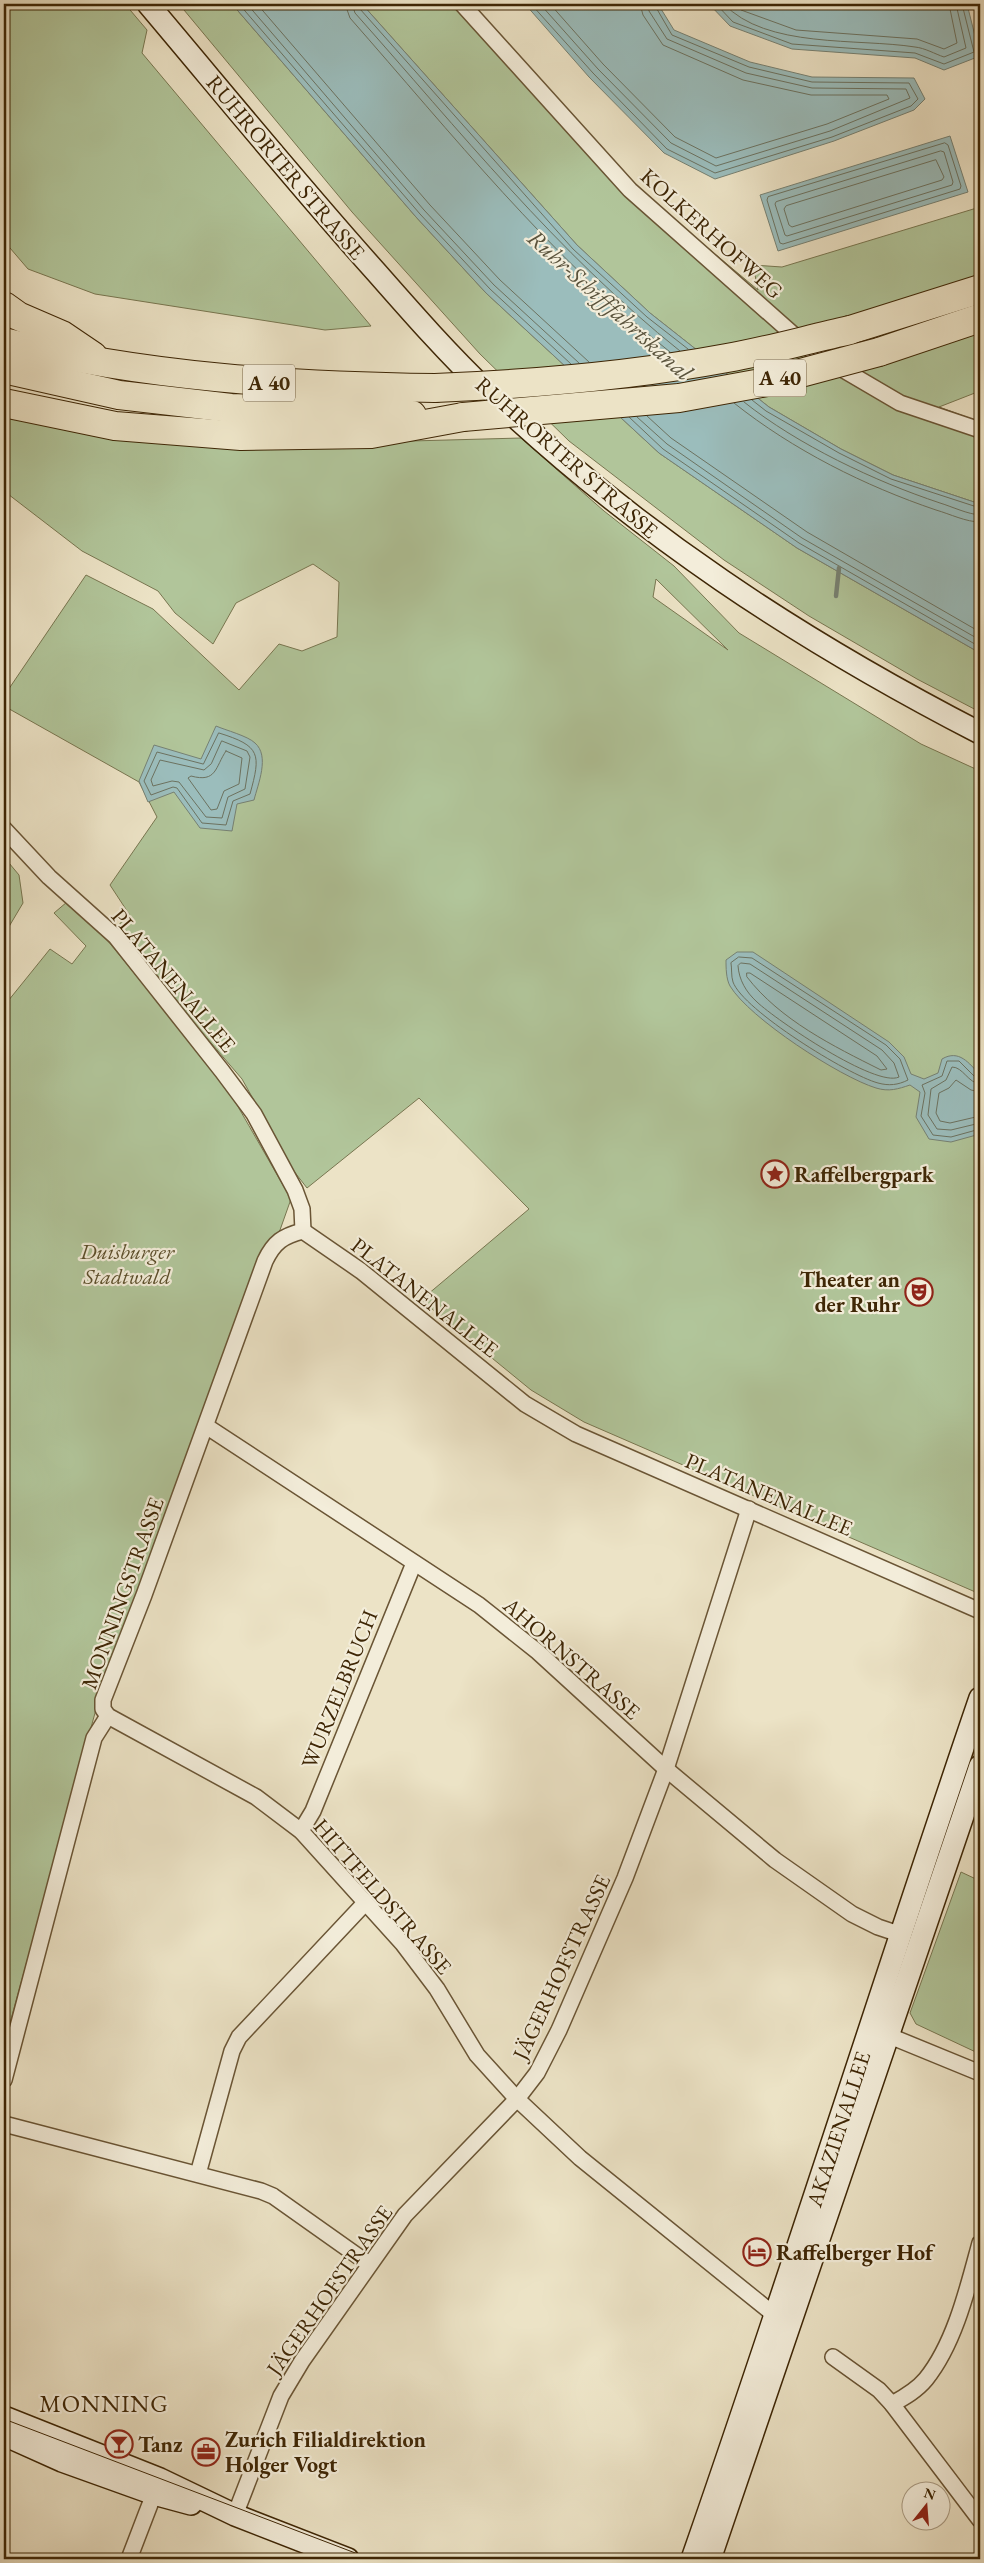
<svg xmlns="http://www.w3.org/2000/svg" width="984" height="2563" font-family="'EB Garamond',serif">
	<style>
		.green { fill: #b1c59a; stroke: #787650; fill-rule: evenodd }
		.water { fill: #9bbdbc; stroke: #768173 }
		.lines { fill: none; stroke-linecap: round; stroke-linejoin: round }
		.shore { stroke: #6c7260; stroke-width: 1 }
		.stream { stroke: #768173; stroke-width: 4.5 }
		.minor-casing { stroke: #6a5535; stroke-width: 18 }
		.secondary-casing { stroke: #3e2605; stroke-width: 24 }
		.motorway-casing { stroke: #3e2605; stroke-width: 30 }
		.minor { stroke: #f3edda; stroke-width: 15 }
		.secondary { stroke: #f3edda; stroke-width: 21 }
		.motorway { stroke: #ece3c6; stroke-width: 28 }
		.tram { stroke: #3e2605; stroke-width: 1 }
		.motorway-bridge-casing { stroke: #3e2605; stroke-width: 30; stroke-linecap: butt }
		.motorway-bridge { stroke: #ece3c6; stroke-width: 28 }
		.labels { text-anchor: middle; stroke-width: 4.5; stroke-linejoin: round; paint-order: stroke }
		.shield { fill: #f3edda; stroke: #746245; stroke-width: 1 }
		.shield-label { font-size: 21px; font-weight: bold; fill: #3e2605 }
		.street-label { font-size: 22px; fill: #3e2605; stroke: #f3edda }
		.poi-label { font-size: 22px; font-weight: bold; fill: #3e2605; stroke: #f3edda; text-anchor: start }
		.park-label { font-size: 22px; font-style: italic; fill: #5b4e2a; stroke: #f3edda }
		.water-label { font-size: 24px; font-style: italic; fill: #5a533c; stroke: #f3edda }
		.neighbourhood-label { font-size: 24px; letter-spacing: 1px; fill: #3e2605; stroke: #f3edda }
	</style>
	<rect width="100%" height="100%" fill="#ece3c6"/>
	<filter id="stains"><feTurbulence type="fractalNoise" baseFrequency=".004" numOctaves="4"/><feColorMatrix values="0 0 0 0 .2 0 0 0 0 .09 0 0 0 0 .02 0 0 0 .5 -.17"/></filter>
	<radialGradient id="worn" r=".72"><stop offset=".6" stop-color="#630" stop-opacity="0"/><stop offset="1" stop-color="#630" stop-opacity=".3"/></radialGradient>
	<g class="green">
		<polygon points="4,4 125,4 147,30 142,53 371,326 325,330 95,294 28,269 4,241"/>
		<polygon points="179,4 232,4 416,217 486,293 659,453 797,548 980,653 980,712 917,679 809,616 724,560 569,441 480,354 352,212"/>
		<polygon points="362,4 469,4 635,187 758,290 753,265 782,267 980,207 980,391 939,407 980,422 980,504 893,475 841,449 769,407 650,313 577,245"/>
		<path d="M 4,416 L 229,446 L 521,438 L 604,511 L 674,566 L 739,633 L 921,744 L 980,771 L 980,1594 L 584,1422 L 531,1390 L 421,1300 L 529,1209 L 419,1098 L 307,1188 L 293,1170 L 242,1079 L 114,930 L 129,914 L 110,885 L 157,817 L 139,782 L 4,706 L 4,696 L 86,575 L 153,609 L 239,690 L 279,644 L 302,651 L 337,637 L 339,582 L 313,564 L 236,603 L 213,644 L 175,613 L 158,591 L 82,551 L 4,491 ZM 656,579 L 728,650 L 653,597 Z"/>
		<polygon points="4,857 19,875 23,903 4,935"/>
		<polygon points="67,902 107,940 225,1084 291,1199 280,1230 265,1246 95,1713 4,2045 4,1006 50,949 72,964 86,946 54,913"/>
		<polygon points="961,1872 978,1880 980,1875 980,2054 916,2024 910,2013"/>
	</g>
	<g class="water">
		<polygon points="232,4 362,4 577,245 650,313 769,407 841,449 893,475 980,504 980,653 797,548 659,453 486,293 416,217"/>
		<polygon points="525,4 658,4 674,30 750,62 812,77 914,78 925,99 914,110 834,141 715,179 664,153 589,77"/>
		<polygon points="709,4 967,4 980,56 944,70 915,58 792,49 730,26"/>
		<polygon points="950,136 968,192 778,251 760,195"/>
		<path d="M 216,726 C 225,730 248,736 255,743 C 270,756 258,784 254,800 L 237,804 L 232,831 L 200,828 L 174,792 L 148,802 L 139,781 L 154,745 L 201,759 Z"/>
		<path d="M 737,952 L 753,952 L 889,1042 L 904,1057 L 911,1074 L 924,1079 L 938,1073 L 942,1059 C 959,1049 969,1063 980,1075 L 980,1134 L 951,1142 L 929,1139 L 916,1117 L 920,1092 L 910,1085 C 898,1089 889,1092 876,1088 C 840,1077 749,1018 730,986 C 726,979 726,967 726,960 Z"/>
	</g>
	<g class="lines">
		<g class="shore">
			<polyline points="239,4 420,214 490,289 571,364"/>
			<polyline points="247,4 424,210 494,285 579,363"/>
			<polyline points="257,4 430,205 500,280 589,362"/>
			<path d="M 345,4 L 350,18 C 452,134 549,256 670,352"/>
			<path d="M 352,4 L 355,13 C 459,130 557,253 680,351"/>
			<polyline points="359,4 360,9 573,249 647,317 688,349"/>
			<polyline points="531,4 593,73 667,149 715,173 832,137 911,106 918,99 909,83 812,82 749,67 672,35 654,4"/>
			<polyline points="540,4 598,69 671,143 716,166 830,131 910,98 906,89 812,88 746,73 667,39 649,11 648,4"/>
			<polyline points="550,4 603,64 675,137 716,158 827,124 889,99 887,95 811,95 743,80 663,45 643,15 640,4"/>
			<polyline points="716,4 733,22 792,44 915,53 944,64 974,52 962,4"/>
			<path d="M 724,4 C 766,49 858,38 915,47 C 925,48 935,54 944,57 L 966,48 L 956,4"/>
			<polyline points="735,4 741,10 796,30 917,39 944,49 957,43 949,4"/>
			<polygon points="945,143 948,145 961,186 960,189 783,244 780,243 767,200 768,197"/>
			<polygon points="941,151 944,152 953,182 952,185 787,236 785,235 775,204 776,202"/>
			<polygon points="936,160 944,177 942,180 792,227 789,225 784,209 786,206"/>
			<polyline points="752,400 766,411 839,453 891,479 980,508"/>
			<path d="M 744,402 C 798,445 874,481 940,503 C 953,507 967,514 980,515"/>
			<path d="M 734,403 C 793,450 865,486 936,510 C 950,514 966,522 980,522"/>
			<polyline points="647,416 671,438 807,532 980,632"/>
			<polyline points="629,417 663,449 799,543 980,647"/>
			<polyline points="637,417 667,444 802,538 980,640"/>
			<path d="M 219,733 C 261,746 261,754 250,794 L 233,801 L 226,825 L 202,823 L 177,788 L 173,787 L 151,795 L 144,781 L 157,752 L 203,764 Z"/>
			<polygon points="222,741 247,751 250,757 245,789 228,797 222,818 206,817 179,782 172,781 153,786 151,780 160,760 204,770 211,764"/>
			<path d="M 226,751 L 242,758 L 239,784 L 224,791 L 217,809 L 211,810 L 188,778 L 191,776 C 217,783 215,767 226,751 Z"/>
			<path d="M 739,957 L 752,958 L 886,1045 L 900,1059 L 908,1080 C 898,1085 889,1086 878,1083 C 848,1075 743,1010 733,982 C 731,976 732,968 731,963 Z"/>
			<path d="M 741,963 L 750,964 L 882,1050 L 894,1063 L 899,1077 C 876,1088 776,1020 757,1002 C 746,992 739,980 738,966 Z"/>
			<path d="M 747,973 L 750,973 L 877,1056 L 887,1069 L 881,1070 C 833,1046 780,1020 747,977 Z"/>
			<polyline points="980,1078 975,1077 959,1061 947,1061 942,1076 922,1085 925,1093 921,1116 933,1135 951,1137 980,1129"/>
			<path d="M 980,1084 C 968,1083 963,1067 952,1067 L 946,1080 L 931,1089 L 928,1115 L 937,1129 L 951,1130 L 980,1123"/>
			<polyline points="980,1092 971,1090 956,1080 949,1088 939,1093 936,1113 940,1121 950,1123 980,1116"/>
		</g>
		<polyline class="stream" points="836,596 839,568"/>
		<g class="minor-casing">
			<g id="minor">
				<polyline points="462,4 630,190 813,352 900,403 980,430"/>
				<polyline points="4,829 49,877 116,937 222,1071 254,1114 295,1190 302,1209 303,1231"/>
				<path d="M 303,1231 C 283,1236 274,1242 265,1261 L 144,1595 L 103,1700 L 103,1709 L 108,1716 L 256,1797 L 301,1831 L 403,1944 L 437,1989 L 477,2055 L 517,2099 L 580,2158 L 782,2321"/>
				<polyline points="303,1231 361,1271 525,1404 576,1434 980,1611"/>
				<polyline points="206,1426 479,1605 538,1652 666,1769 775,1860 852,1914 878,1927 899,1934"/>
				<polyline points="301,1831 313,1811 414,1563"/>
				<polyline points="880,2032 980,2073"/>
				<polyline points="4,2080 94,1738 108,1716"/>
				<polyline points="4,2124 261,2191 273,2196 369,2264"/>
				<polyline points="198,2174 232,2051 239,2037 365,1903"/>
				<polyline points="833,2357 879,2390 892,2404 980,2520"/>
				<path d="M 892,2404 C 905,2397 917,2390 926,2379 C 955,2343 968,2287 980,2243"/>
				<polyline points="235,2515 281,2396 302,2361 405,2215 517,2099 537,2073 559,2030 625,1878 666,1769 749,1509"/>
				<polyline points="129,2559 157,2486"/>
			</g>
		</g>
		<g class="secondary-casing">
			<g id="secondary">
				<path d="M 148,4 C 224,94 298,185 377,273 C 413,314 449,355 488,392 C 638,534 798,639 980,733"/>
				<polyline points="4,2417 160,2479 235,2515 348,2559"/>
				<polyline points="4,2435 62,2461 154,2494 191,2504"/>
				<path d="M 692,2559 C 792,2273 882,1984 980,1698"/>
				<polyline points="710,2559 980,1766"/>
			</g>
		</g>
		<g class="motorway-casing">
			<g id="motorway">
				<polyline points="4,306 18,316 62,335 93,356"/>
				<polyline points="850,330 980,289"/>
				<path d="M 4,342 C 145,377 290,386 435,388"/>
				<polyline points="879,352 980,318"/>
				<polyline points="4,369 119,395 231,408 412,415"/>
				<polyline points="4,403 115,426 241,436 371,434 463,417"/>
			</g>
		</g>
		<use href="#minor" class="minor"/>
		<use href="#secondary" class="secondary"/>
		<use href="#motorway" class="motorway"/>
		<polyline class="tram" points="4,2419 371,2559"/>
		<g class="motorway-bridge-casing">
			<g id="motorway-bridge">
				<path d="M 435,388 C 533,384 630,376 727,358 C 768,351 809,339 850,330"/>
				<polyline points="463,417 679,398 767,382 879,352"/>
			</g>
		</g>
		<use href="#motorway-bridge" class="motorway-bridge"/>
	</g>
	<defs>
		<g id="sight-ring" transform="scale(1.4375)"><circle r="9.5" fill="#f3edda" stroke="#8f2418" stroke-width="1.5"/><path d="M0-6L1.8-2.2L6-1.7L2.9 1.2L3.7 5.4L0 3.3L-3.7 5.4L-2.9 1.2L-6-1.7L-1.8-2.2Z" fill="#8f2418"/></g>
		<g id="theatre-ring" transform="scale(1.4375)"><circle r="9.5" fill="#f3edda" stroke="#8f2418" stroke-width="1.5"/><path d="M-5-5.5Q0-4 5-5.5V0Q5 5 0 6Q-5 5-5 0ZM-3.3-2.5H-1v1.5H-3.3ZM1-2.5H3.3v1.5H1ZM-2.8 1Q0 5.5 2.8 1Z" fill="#8f2418"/></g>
		<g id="hotel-ring" transform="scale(1.4375)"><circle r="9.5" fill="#f3edda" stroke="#8f2418" stroke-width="1.5"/><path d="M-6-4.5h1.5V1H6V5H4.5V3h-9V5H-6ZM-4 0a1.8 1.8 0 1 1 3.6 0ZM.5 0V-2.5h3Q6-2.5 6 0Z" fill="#8f2418"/></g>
		<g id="bar-ring" transform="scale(1.4375)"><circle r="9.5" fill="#f3edda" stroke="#8f2418" stroke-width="1.5"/><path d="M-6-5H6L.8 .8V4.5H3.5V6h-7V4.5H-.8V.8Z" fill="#8f2418"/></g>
		<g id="office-ring" transform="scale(1.4375)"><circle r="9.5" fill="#f3edda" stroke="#8f2418" stroke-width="1.5"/><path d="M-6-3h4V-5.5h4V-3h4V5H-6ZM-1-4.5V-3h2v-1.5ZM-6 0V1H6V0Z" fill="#8f2418"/></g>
	</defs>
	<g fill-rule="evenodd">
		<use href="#sight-ring" x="775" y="1174"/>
		<use href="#theatre-ring" x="919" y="1292"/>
		<use href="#hotel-ring" x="757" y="2252"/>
		<use href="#bar-ring" x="119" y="2444"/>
		<use href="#office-ring" x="206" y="2452"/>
	</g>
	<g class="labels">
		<g class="shield">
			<rect x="754" y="359.5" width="52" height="37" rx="4"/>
			<rect x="243" y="364.5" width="52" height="37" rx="4"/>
		</g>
		<g class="shield-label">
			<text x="780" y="385">A 40</text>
			<text x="269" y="390">A 40</text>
		</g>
		<g class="street-label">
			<text transform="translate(286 167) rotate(50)" y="8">RUHRORTER STRASSE</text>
			<text transform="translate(712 233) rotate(42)" y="8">KOLKERHOFWEG</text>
			<text transform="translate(567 457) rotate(41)" y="8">RUHRORTER STRASSE</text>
			<text transform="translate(174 980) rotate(50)" y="8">PLATANENALLEE</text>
			<text transform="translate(425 1297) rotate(38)" y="8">PLATANENALLEE</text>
			<text transform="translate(769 1494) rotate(23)" y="8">PLATANENALLEE</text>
			<text transform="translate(122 1593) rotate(-70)" y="8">MONNINGSTRASSE</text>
			<text transform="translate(572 1658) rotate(41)" y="8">AHORNSTRASSE</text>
			<text transform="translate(339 1689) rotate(-68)" y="8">WURZELBRUCH</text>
			<text transform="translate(383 1896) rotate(49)" y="8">HITTFELDSTRASSE</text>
			<text transform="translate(561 1967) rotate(-65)" y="8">JÄGERHOFSTRASSE</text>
			<text transform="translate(838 2129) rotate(-72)" y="8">AKAZIENALLEE</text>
			<text transform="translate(329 2290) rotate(-55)" y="8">JÄGERHOFSTRASSE</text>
		</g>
		<g class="poi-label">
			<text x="794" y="1182">Raffelbergpark</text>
			<text x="900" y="1287" text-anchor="end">Theater an<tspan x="900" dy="25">der Ruhr</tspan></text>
			<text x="776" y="2260">Raffelberger Hof</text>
			<text x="225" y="2447">Zurich Filialdirektion<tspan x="225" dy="25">Holger Vogt</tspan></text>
			<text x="138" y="2452">Tanz</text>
		</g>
		<g class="park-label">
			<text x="127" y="1259">Duisburger<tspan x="127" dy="25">Stadtwald</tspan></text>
		</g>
		<g class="water-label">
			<text transform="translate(610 305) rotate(42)" y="8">Ruhr-Schifffahrtskanal</text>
		</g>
		<g class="neighbourhood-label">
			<text x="104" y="2412">MONNING</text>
		</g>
	</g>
	<rect width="984" height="2563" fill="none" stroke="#ece3c6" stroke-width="20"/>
	<rect x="5" y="5" width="974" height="2553" fill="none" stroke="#3e2605" stroke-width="2.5"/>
	<rect x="10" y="10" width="964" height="2543" fill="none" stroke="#3e2605"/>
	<g transform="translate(926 2506) rotate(17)"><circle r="24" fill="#f3edda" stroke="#ab9d85"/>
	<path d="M0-4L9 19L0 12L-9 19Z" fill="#8f2418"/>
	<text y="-8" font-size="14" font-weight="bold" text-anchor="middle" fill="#3e2605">N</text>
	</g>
	<rect width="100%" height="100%" filter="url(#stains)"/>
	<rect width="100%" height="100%" fill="url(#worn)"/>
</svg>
